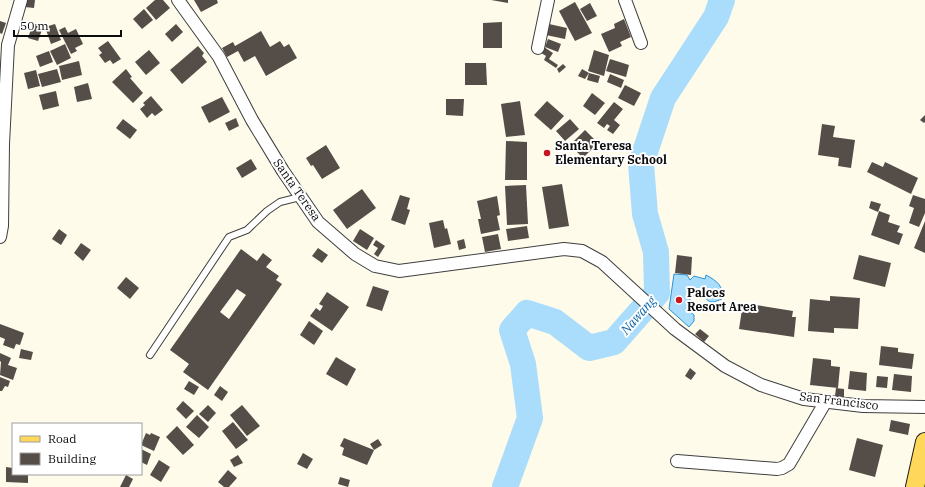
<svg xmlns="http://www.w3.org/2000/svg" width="925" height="487" font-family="'IBM Plex Serif',serif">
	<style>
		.water { fill: #aaddfc; stroke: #2b94d9 }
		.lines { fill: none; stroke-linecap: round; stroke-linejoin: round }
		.river { stroke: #aaddfc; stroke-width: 26 }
		.building { fill: #554d47; fill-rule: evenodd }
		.service-casing { stroke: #3f3f3f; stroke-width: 8 }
		.minor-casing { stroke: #3f3f3f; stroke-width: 14 }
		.primary-casing { stroke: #1d1d1d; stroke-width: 20 }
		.service { stroke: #fff; stroke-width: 6 }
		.minor { stroke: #fff; stroke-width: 12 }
		.primary { stroke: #ffd75b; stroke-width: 18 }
		.poi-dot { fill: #c71821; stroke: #fff; stroke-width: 1.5 }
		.labels { text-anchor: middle; stroke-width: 4; stroke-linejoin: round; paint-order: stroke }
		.poi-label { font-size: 12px; font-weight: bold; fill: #0c0c0c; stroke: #fff; text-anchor: start }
		.street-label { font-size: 12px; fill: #0c0c0c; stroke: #fff }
		.water-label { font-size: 13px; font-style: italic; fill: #0b63a8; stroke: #fff }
	</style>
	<rect width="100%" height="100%" fill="#fffbeb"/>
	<path class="water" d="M 674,274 L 687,275 L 690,280 L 694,276 L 705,279 L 706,275 C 717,281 724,286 722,299 C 719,300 715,302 712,302 C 708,302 707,299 704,297 C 694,290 688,299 687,309 L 694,315 L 694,321 L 689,327 L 669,309 Z"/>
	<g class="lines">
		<polyline class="river" points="505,487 530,418 523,364 512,330 527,313 555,322 589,348 614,342 657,293 656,252 645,214 641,164 663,98 716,17 722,0"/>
	</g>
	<g class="building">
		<polygon points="26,0 35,0 34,8 25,7"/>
		<polygon points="155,0 163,0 170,8 156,20 146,8"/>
		<polygon points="194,0 217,0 218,3 201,12"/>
		<polygon points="491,0 508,0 508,3"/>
		<polygon points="575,2 592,33 575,41 559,11"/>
		<polygon points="590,3 597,16 587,21 580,9"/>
		<polygon points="144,9 153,20 142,29 133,19"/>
		<polygon points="624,19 631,37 620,42 622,46 609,52 601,34 615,28 614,24"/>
		<polygon points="0,21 6,23 2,34 0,33"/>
		<polygon points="502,22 502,48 483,48 483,23"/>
		<polygon points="33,23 43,27 38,41 28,38"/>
		<polygon points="55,24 61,40 51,44 45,27"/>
		<polygon points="176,24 183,32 172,42 165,34"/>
		<polygon points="549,24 567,28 565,39 546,35"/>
		<polygon points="65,27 68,33 76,29 83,44 75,48 77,51 71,54 59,30"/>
		<polygon points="261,31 270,47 280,41 284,47 289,44 297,58 266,76 255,56 244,62 238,51 227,57 222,48 233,42 235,46"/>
		<polygon points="548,39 561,44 558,52 545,47"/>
		<polygon points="108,41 121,59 113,64 110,60 105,63 99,55 102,53 98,48"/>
		<polygon points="65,44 71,58 57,65 50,51"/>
		<polygon points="198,46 204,53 202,56 207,62 182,84 170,70"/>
		<polygon points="544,47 553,53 549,59 558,65 556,68 544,60 546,56 540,52"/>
		<polygon points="149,50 160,63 146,75 135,62"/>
		<polygon points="594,50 609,55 604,76 588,71"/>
		<polygon points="49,51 53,62 40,67 36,56"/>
		<polygon points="610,59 629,65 626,77 606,71"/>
		<polygon points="79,61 82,75 62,80 59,66"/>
		<polygon points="465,63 486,63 487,85 465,85"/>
		<polygon points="563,64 566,67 559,73 557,69"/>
		<polygon points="57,69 61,82 42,87 38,74"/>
		<polygon points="126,69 132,77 130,78 143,93 133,103 112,82"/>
		<polygon points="582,69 589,73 585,79 578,76"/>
		<polygon points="36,70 40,86 28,89 24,73"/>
		<polygon points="589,73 600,76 598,83 587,80"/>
		<polygon points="610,74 624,80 621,88 607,82"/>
		<polygon points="88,83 92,99 77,102 74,87"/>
		<polygon points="625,85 641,93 634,106 618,98"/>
		<polygon points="56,91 59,106 43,110 39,95"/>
		<polygon points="592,93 605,103 595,115 583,106"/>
		<polygon points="151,96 163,110 155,116 152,113 147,118 140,109 145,105 143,103"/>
		<polygon points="222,97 230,112 209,123 201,107"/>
		<polygon points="446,99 464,99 463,116 446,115"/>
		<polygon points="520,101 525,135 506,137 501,104"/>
		<polygon points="547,101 564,116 551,130 534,115"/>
		<polygon points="614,102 623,109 614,120 620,125 613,134 607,130 610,126 607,124 604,128 597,123"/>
		<polygon points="925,115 925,122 924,123 920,120"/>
		<polygon points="236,118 239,126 229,131 225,123"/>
		<polygon points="123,119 137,130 130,139 116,128"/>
		<polygon points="570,119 579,129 565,141 556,131"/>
		<polygon points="822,124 835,126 833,137 855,140 851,168 838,166 839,158 818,155"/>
		<polygon points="585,130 598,143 583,158 570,145"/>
		<polygon points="506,141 527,142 527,180 505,180"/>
		<polygon points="326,145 340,168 322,179 313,165 311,166 306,158"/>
		<polygon points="251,159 257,169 242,178 236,168"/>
		<polygon points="872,162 883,167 885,162 918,178 911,194 867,172"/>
		<polygon points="562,184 569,226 549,229 542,187"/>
		<polygon points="526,185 528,224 507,225 505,186"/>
		<polygon points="362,189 376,208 347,229 333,210"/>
		<polygon points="400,195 410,198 407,209 410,210 405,225 391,220"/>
		<polygon points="913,195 925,199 925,213 919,227 909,223 914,208 909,206"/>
		<polygon points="497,196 500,215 497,216 500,230 481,234 478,219 481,219 477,201"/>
		<polygon points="871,201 881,204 878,212 869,208"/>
		<polygon points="879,211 890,215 888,222 900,226 897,232 903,234 899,245 871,235"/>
		<polygon points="443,220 445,229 447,228 451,244 434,248 429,223"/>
		<polygon points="925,221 925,253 914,248"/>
		<polygon points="527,226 529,238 508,241 506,229"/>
		<polygon points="59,229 67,235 61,245 52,239"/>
		<polygon points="360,229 374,238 367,250 353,241"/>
		<polygon points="498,234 501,249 485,252 482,237"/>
		<polygon points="464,239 466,248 459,250 457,241"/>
		<polygon points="376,240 385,246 378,257 374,254 378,248 373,245"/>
		<polygon points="81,243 91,250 83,261 74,253"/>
		<polygon points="318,248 328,255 322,263 312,256"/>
		<path d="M 241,249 L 257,261 L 263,253 L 272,260 L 266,267 L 279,276 L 276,280 L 282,284 L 208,390 L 183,372 L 189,364 L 170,350 ZM 237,289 L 246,295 L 229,319 L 220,312 Z"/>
		<polygon points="677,255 692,257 691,275 675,273"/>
		<polygon points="859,255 891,263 885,287 853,279"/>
		<polygon points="126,277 139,288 130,299 117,288"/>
		<polygon points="373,286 389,291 382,311 366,306"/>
		<polygon points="327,292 349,307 332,331 310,316 316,308 320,311 323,306 319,304"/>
		<polygon points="830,296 860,298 858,329 834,328 834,333 808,331 810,299 830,301"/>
		<polygon points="743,303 793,311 792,317 796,317 794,337 739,329"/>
		<polygon points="309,321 323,331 314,345 300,335"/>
		<polygon points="0,324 24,333 20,345 16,344 14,349 3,345 5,339 0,337"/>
		<polygon points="700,329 709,336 704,342 695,334"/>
		<polygon points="881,346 898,348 898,352 914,354 912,369 879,365"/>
		<polygon points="21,349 33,352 31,360 19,358"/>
		<polygon points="0,353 11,358 8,365 17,368 13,380 0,375 1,362 0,361"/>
		<polygon points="336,357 356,369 347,386 326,374"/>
		<polygon points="813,358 831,360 831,366 840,367 838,388 810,385"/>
		<polygon points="690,368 696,373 691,380 685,376"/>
		<polygon points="850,371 867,373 866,391 848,389"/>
		<polygon points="894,374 912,376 911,392 892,390"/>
		<polygon points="877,376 888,377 887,388 876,387"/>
		<polygon points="0,377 10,381 8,387 5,386 2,391 0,391"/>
		<polygon points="189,381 199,387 194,395 184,389"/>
		<polygon points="220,386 228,392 222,401 214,395"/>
		<polygon points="836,388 844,389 844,397 835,396"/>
		<polygon points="183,401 194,411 186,419 176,409"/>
		<polygon points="208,405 216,413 208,422 199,414"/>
		<polygon points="242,405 260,426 247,436 230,415"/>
		<polygon points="197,415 209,427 199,438 186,427"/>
		<polygon points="891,420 910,424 908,435 889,431"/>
		<polygon points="233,422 248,440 236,449 222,431"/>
		<polygon points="177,426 194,445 183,455 166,437"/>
		<polygon points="146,433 150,435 151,433 160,437 154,451 141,445"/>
		<polygon points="344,438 374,450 367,465 342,455 344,448 340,446"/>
		<polygon points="857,438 883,445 875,477 849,470"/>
		<polygon points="378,439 382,445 374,450 370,444"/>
		<polygon points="141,449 151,454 147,465 141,462"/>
		<polygon points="303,453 313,459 307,469 297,464"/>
		<polygon points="238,455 243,463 234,467 230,460"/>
		<polygon points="159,460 170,467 161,482 150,475"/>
		<polygon points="6,467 13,468 13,474 28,474 28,483 6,482"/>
		<polygon points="228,470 237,478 229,487 224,487 218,482"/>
		<polygon points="126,475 133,479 129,487 120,487"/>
		<polygon points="340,477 350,480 348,487 338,484"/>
	</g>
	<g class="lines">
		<g class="service-casing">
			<polyline id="service" points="150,355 229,237 247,230 267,211 280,202 300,197"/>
		</g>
		<g class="minor-casing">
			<g id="minor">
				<polyline points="178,0 219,57 252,120 283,171 318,222 355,254 375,266 399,271 564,249 582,251 602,262 675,329 725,366 761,385 804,399 863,406 925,407"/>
				<polyline points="625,0 641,43"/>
				<polyline points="538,48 548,0"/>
				<polyline points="0,237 2,226 3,144 8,45 21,0"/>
				<polyline points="677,461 777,469 782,468 789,464 826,401"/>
			</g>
		</g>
		<g class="primary-casing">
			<polyline id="primary" points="915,487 925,442"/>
		</g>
		<use href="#service" class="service"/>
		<use href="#minor" class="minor"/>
		<use href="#primary" class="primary"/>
	</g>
	<g class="poi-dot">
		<circle cx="547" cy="153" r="4"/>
		<circle cx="679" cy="300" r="4"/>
	</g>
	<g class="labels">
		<g class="poi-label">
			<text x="555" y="150">Santa Teresa<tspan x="555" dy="14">Elementary School</tspan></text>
			<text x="687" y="297">Palces<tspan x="687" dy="14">Resort Area</tspan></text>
		</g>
		<g class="street-label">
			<text transform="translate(297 190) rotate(55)" y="4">Santa Teresa</text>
			<text transform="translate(839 401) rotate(7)" y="4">San Francisco</text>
		</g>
		<g class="water-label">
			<text transform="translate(638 315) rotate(-49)" y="5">Nawang</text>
		</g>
	</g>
	<rect x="12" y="423" width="130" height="52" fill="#ffffff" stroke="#9e9e9e"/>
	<rect x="20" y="436" width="20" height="6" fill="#ffd75b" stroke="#9e9e9e"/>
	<text x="48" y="443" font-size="12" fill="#0c0c0c">Road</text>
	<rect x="20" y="453" width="20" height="12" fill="#554d47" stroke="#9e9e9e"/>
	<text x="48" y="463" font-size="12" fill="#0c0c0c">Building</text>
	<path d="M14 30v6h107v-6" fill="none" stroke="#0c0c0c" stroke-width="2"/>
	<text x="20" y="30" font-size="12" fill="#0c0c0c" stroke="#ffffff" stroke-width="3" paint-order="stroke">50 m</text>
</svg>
